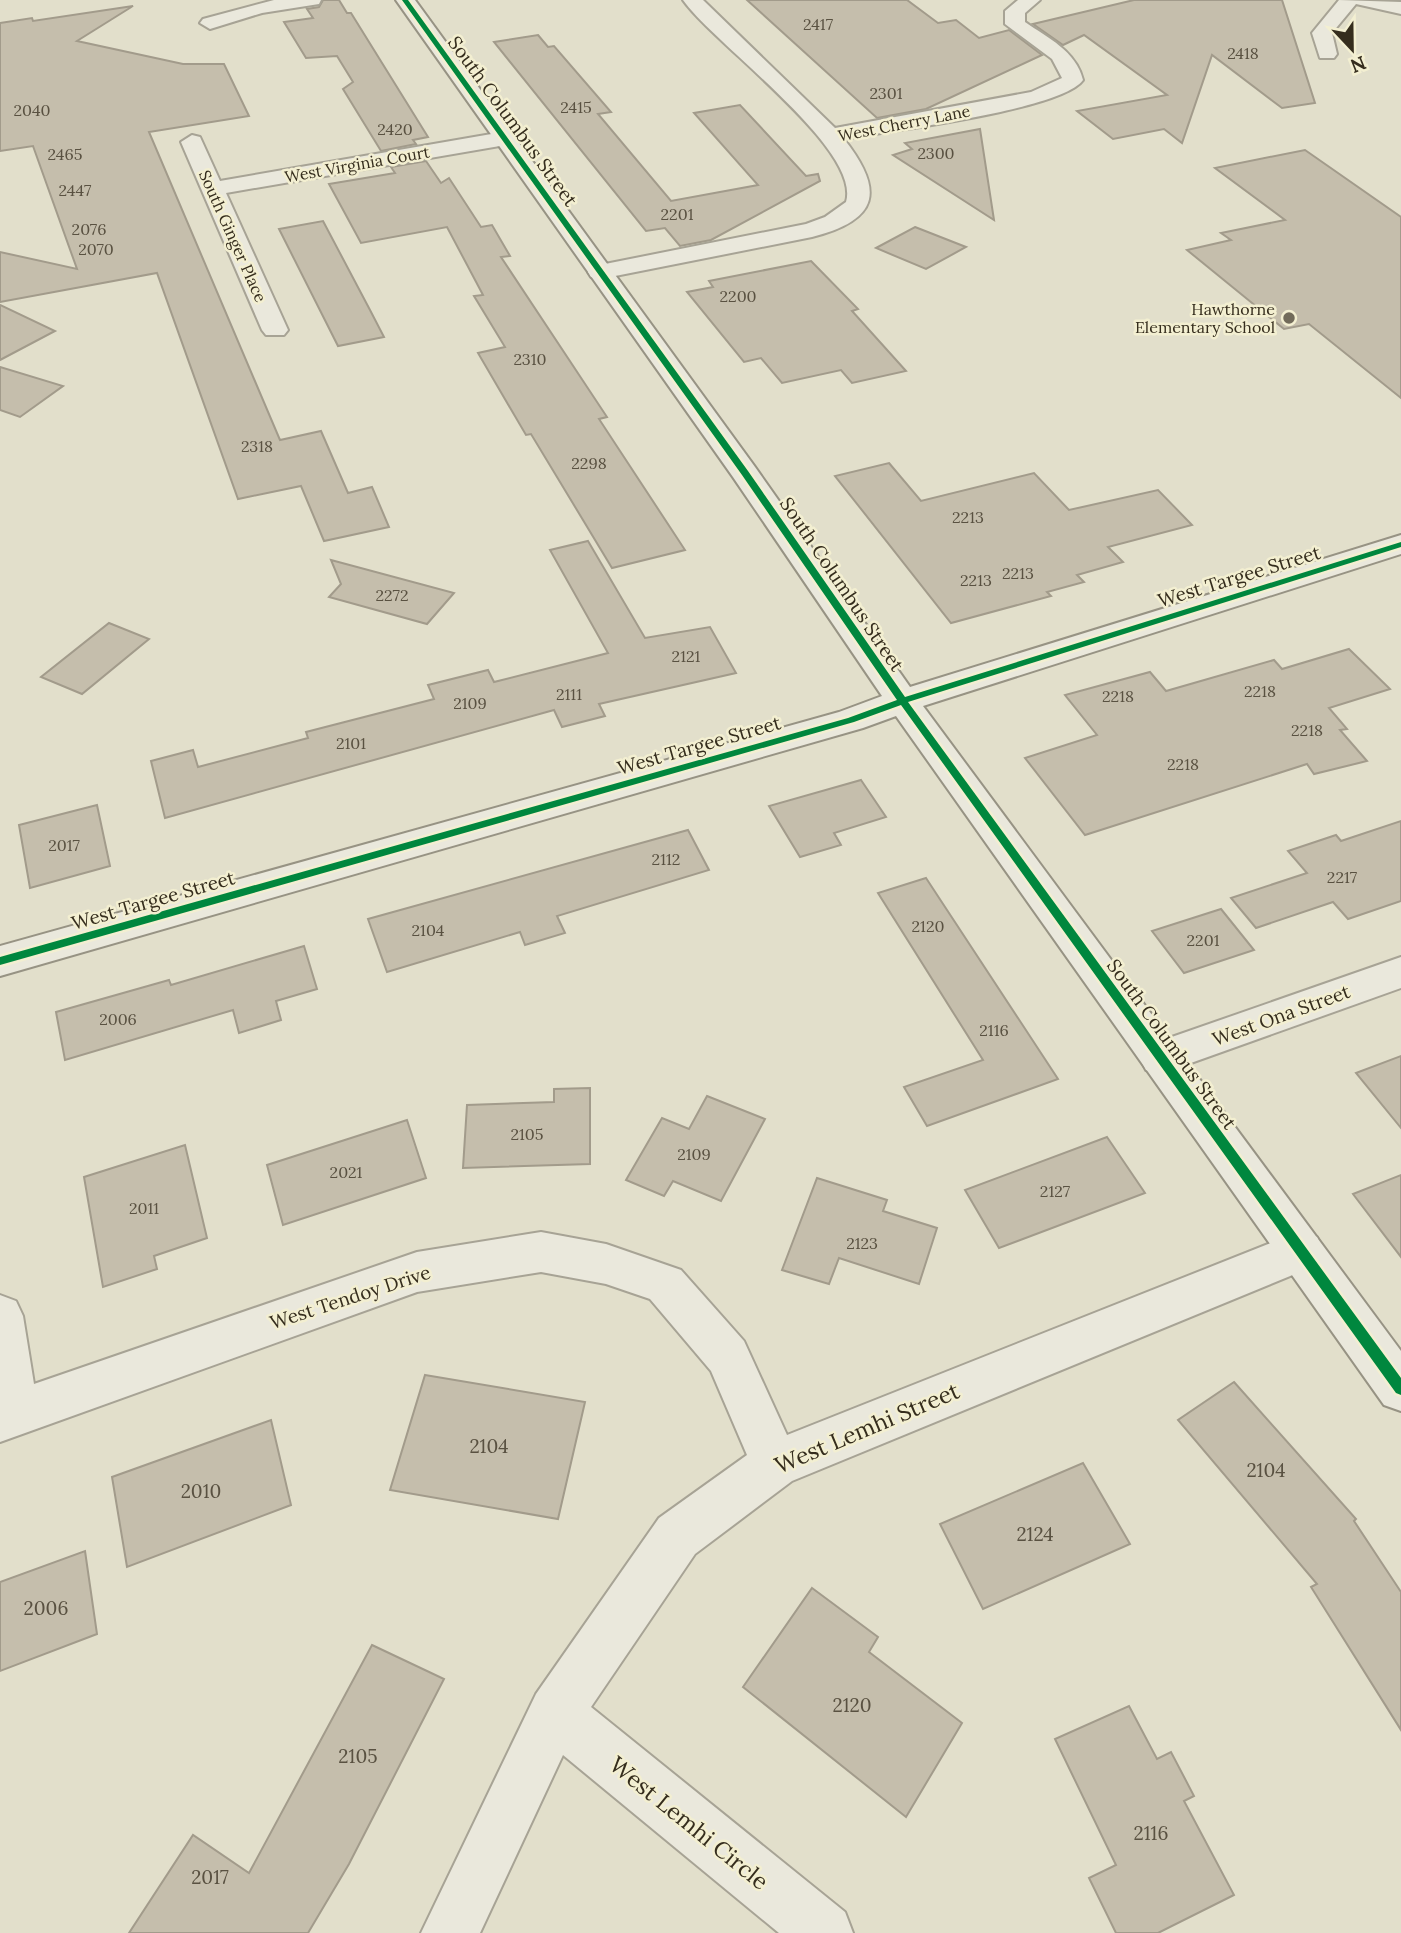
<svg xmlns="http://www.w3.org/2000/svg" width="1401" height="1933" font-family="Lora,serif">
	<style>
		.building { fill: #c5beac; stroke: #a29b8b; stroke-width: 2 }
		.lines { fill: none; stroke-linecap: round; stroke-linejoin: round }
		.street-casing { stroke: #a7a395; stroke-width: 4 }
		.secondary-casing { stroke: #979384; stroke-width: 4 }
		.street { fill: #eae8dc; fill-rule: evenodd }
		.secondary { fill: #eae8dc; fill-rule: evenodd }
		.cycleway-casing { stroke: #f3efd1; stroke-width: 5 }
		.cycleway { fill: #00873e; fill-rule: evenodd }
		.poi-dot { fill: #726b5a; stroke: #f3efd1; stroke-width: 2.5 }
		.labels { text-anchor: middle; stroke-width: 5; stroke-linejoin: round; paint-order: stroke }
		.number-label { font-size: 16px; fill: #595141 }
		.far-street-label { font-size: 16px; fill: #352d1d; stroke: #f3efd1 }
		.far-poi-label { font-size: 16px; fill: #352d1d; stroke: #f3efd1; text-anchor: end }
		.street-label { font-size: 19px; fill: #352d1d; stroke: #f3efd1 }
		.near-number-label { font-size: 19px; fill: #595141 }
		.near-street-label { font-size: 23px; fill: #352d1d; stroke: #f3efd1 }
	</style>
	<rect width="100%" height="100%" fill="#e2dfcb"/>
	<g class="building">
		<polygon points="323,0 339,0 347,13 351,13 428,137 413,140 416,144 381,151 343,89 353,82 337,56 306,58 284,22 313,18 307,9 319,7"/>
		<polygon points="747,0 907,0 938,23 956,20 979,38 1009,30 1042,55 926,109 877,118"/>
		<polygon points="1134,0 1282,0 1315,103 1282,108 1212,55 1182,143 1164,129 1113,139 1077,111 1167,95 1084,35 1063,45 1033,24"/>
		<polygon points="133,6 77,41 183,64 224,64 249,116 149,132 280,440 321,431 348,493 372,487 389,527 324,541 301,486 238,499 157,273 0,302 0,252 77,269 33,146 0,151 0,23 32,18 33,21"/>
		<polygon points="538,35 548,47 554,46 611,112 598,114 671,201 758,185 694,113 740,105 806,176 818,174 820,181 711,240 680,246 665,228 646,231 494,42"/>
		<polygon points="980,129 994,220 893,155 912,149 905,143"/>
		<polygon points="1305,150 1401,217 1401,398 1309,324 1284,329 1187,250 1231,240 1221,233 1285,220 1215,168"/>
		<polygon points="426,161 441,183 449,178 481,227 492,225 510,256 501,257 607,417 599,419 685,550 612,568 531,434 526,435 478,353 505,347 474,296 483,295 447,227 361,243 329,184 395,173 391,167"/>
		<polygon points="323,221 370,310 384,337 338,346 279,229"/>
		<polygon points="915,227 966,247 926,269 876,248"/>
		<polygon points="811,261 858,309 852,311 906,371 852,383 841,370 782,383 761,358 744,362 687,292 713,287 709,281"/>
		<polygon points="0,305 55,331 0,360"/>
		<polygon points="0,367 63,386 20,417 0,410"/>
		<polygon points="889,463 921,501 1034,473 1069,510 1158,490 1192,525 1108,547 1123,562 1077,575 1084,582 1047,592 1051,596 951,623 835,476"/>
		<polygon points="588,541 645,638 710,627 736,673 599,704 605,716 562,727 554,710 165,818 151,761 193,750 198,767 308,738 306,732 434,699 428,685 488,670 494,682 608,653 550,550"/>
		<polygon points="331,560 454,593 427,624 329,597 341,584"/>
		<polygon points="109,623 149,639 82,694 41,677"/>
		<polygon points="1349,649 1390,689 1329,708 1347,729 1340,730 1367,761 1314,774 1307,764 1085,835 1025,758 1097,735 1065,695 1150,672 1166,691 1274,660 1282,669"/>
		<polygon points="861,780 886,817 834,833 841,845 800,857 769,806"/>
		<polygon points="97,805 110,866 30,888 19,825"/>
		<polygon points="1401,821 1401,901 1348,919 1333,902 1256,928 1231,898 1307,873 1288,851 1336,835 1341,841"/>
		<polygon points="688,830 709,870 557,916 565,933 525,945 520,932 387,972 368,919"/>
		<polygon points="926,878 1058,1079 927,1126 904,1087 983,1060 878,893"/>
		<polygon points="1221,909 1254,950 1184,973 1152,931"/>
		<polygon points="304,946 317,989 276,1001 281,1020 239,1033 233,1010 65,1060 56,1012 169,980 171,985"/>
		<polygon points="1401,1056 1401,1128 1356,1073"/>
		<polygon points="590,1088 590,1164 463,1168 467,1105 554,1102 554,1089"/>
		<polygon points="707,1096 765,1119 721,1201 673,1181 664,1196 626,1180 662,1118 689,1129"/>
		<polygon points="407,1120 426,1178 283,1225 267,1165"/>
		<polygon points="1107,1137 1145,1193 999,1248 965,1190"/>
		<polygon points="185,1145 207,1238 154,1256 157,1269 103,1287 84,1177"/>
		<polygon points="1401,1175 1401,1257 1353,1194"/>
		<polygon points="817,1178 887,1200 883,1211 937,1228 919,1284 839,1258 829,1284 782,1270"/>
		<polygon points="425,1375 585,1402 558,1519 390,1490"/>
		<polygon points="1234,1382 1356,1519 1354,1521 1401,1592 1401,1730 1311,1587 1317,1584 1178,1420"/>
		<polygon points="271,1420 291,1505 127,1567 112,1477"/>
		<polygon points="1083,1463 1130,1544 983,1609 940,1524"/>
		<polygon points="85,1551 97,1634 0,1671 0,1582"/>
		<polygon points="812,1588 878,1637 869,1652 962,1723 906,1817 743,1687"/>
		<polygon points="372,1645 444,1679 349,1864 308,1933 129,1933 193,1835 249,1873"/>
		<polygon points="1129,1706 1157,1759 1171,1752 1194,1796 1184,1801 1234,1895 1158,1933 1116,1933 1089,1878 1116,1865 1055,1739"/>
	</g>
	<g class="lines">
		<g class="street-casing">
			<g id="street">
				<polygon points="274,0 321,0 319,4 262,13 210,29 200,23 203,19"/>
				<path d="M 683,0 L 703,0 L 835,128 L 1031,92 L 1062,78 L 1052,59 L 1005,24 L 1005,11 L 1018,0 L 1040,0 L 1025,13 L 1025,22 C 1048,38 1076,51 1083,80 C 1062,110 888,131 844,139 C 885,191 879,220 812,237 L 600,279 L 591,277 L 588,272 L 591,267 L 600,265 L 806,224 L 825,217 L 846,202 C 862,149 714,44 683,0 Z"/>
				<polygon points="1339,0 1401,2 1401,14 1356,4 1332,33 1337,54 1334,58 1320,58 1312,33"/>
				<polygon points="503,132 511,134 514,139 511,144 226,193 288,330 284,335 266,335 262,330 181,142 192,135 200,137 220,181"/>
				<polygon points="1401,957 1401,988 1160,1074 1146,1070 1140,1058 1146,1046"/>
				<polygon points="1301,1231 1317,1237 1323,1251 1317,1265 792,1481 695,1554 591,1707 845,1912 853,1933 779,1933 563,1755 480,1933 421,1933 536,1694 659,1518 747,1455 711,1371 650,1299 606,1284 541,1272 417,1292 0,1442 0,1295 16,1301 23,1316 34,1384 417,1252 541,1232 606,1244 681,1270 744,1341 787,1435"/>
			</g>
		</g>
		<g class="secondary-casing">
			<polygon id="secondary" points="396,0 415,0 755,467 910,687 1401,535 1401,554 923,706 1401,1351 1401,1411 1384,1405 896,716 863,728 0,976 0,946 839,712 882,696 733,477"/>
		</g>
		<use href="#street" class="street"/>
		<use href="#secondary" class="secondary"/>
		<g class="cycleway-casing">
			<polygon id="cycleway" points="402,0 408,0 748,471 905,697 1401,542 1401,547 908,702 1401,1378 1401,1395 1396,1393 901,705 854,722 0,965 0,957 848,718 897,700 742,475"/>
		</g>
		<use href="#cycleway" class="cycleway"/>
	</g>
	<circle class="poi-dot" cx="1289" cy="318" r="7"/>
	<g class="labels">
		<g class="number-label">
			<text x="818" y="30">2417</text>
			<text x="1243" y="59">2418</text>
			<text x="886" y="99">2301</text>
			<text x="576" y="113">2415</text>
			<text x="32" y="116">2040</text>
			<text x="395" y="135">2420</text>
			<text x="936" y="159">2300</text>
			<text x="65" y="160">2465</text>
			<text x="75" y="196">2447</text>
			<text x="677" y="220">2201</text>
			<text x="89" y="235">2076</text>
			<text x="96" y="255">2070</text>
			<text x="738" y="302">2200</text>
			<text x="530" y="365">2310</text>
			<text x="257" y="452">2318</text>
			<text x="589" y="469">2298</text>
			<text x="968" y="523">2213</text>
			<text x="1018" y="579">2213</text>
			<text x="976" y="586">2213</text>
			<text x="392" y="601">2272</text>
			<text x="686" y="662">2121</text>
			<text x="1260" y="697">2218</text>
			<text x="569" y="700">2111</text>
			<text x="1118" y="702">2218</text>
			<text x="470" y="709">2109</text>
			<text x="1307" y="736">2218</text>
			<text x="351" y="749">2101</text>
			<text x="1183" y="770">2218</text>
			<text x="64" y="851">2017</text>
			<text x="666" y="865">2112</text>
			<text x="1342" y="883">2217</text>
			<text x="928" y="932">2120</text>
			<text x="428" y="936">2104</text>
			<text x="1203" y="946">2201</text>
			<text x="118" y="1025">2006</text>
			<text x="994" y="1036">2116</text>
			<text x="527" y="1140">2105</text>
			<text x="694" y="1160">2109</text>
			<text x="346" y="1178">2021</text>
			<text x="1055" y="1197">2127</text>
			<text x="144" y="1214">2011</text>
			<text x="862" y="1249">2123</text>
		</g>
		<g class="far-street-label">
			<text transform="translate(904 123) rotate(-11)" y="6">West Cherry Lane</text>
			<text transform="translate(357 164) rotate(-10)" y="6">West Virginia Court</text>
			<text transform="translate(233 236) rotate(66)" y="6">South Ginger Place</text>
		</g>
		<g class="far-poi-label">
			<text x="1275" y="315">Hawthorne<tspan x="1275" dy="18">Elementary School</tspan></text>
		</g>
		<g class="street-label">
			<text transform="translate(513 121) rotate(54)" y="7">South Columbus Street</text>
			<text transform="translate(1239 576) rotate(-17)" y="7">West Targee Street</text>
			<text transform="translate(842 584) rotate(56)" y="7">South Columbus Street</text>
			<text transform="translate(699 745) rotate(-16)" y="7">West Targee Street</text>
			<text transform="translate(153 900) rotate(-16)" y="7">West Targee Street</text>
			<text transform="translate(1281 1015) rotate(-20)" y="7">West Ona Street</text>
			<text transform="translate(1172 1044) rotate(54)" y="7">South Columbus Street</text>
			<text transform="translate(350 1297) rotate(-18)" y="7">West Tendoy Drive</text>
		</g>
		<g class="near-number-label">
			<text x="489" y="1453">2104</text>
			<text x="1266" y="1477">2104</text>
			<text x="201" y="1498">2010</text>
			<text x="1035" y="1541">2124</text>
			<text x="46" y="1615">2006</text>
			<text x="852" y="1712">2120</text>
			<text x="358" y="1763">2105</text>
			<text x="1151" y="1840">2116</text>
			<text x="210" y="1884">2017</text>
		</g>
		<g class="near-street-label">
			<text transform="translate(867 1428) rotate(-23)" y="8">West Lemhi Street</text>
			<text transform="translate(689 1823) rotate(39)" y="8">West Lemhi Circle</text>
		</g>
	</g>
	<g transform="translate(1352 49) rotate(158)" stroke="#f3efd1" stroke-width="5" paint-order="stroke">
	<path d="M0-5L12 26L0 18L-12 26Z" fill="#352d1d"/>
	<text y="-10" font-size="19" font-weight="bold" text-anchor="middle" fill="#352d1d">N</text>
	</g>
</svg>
